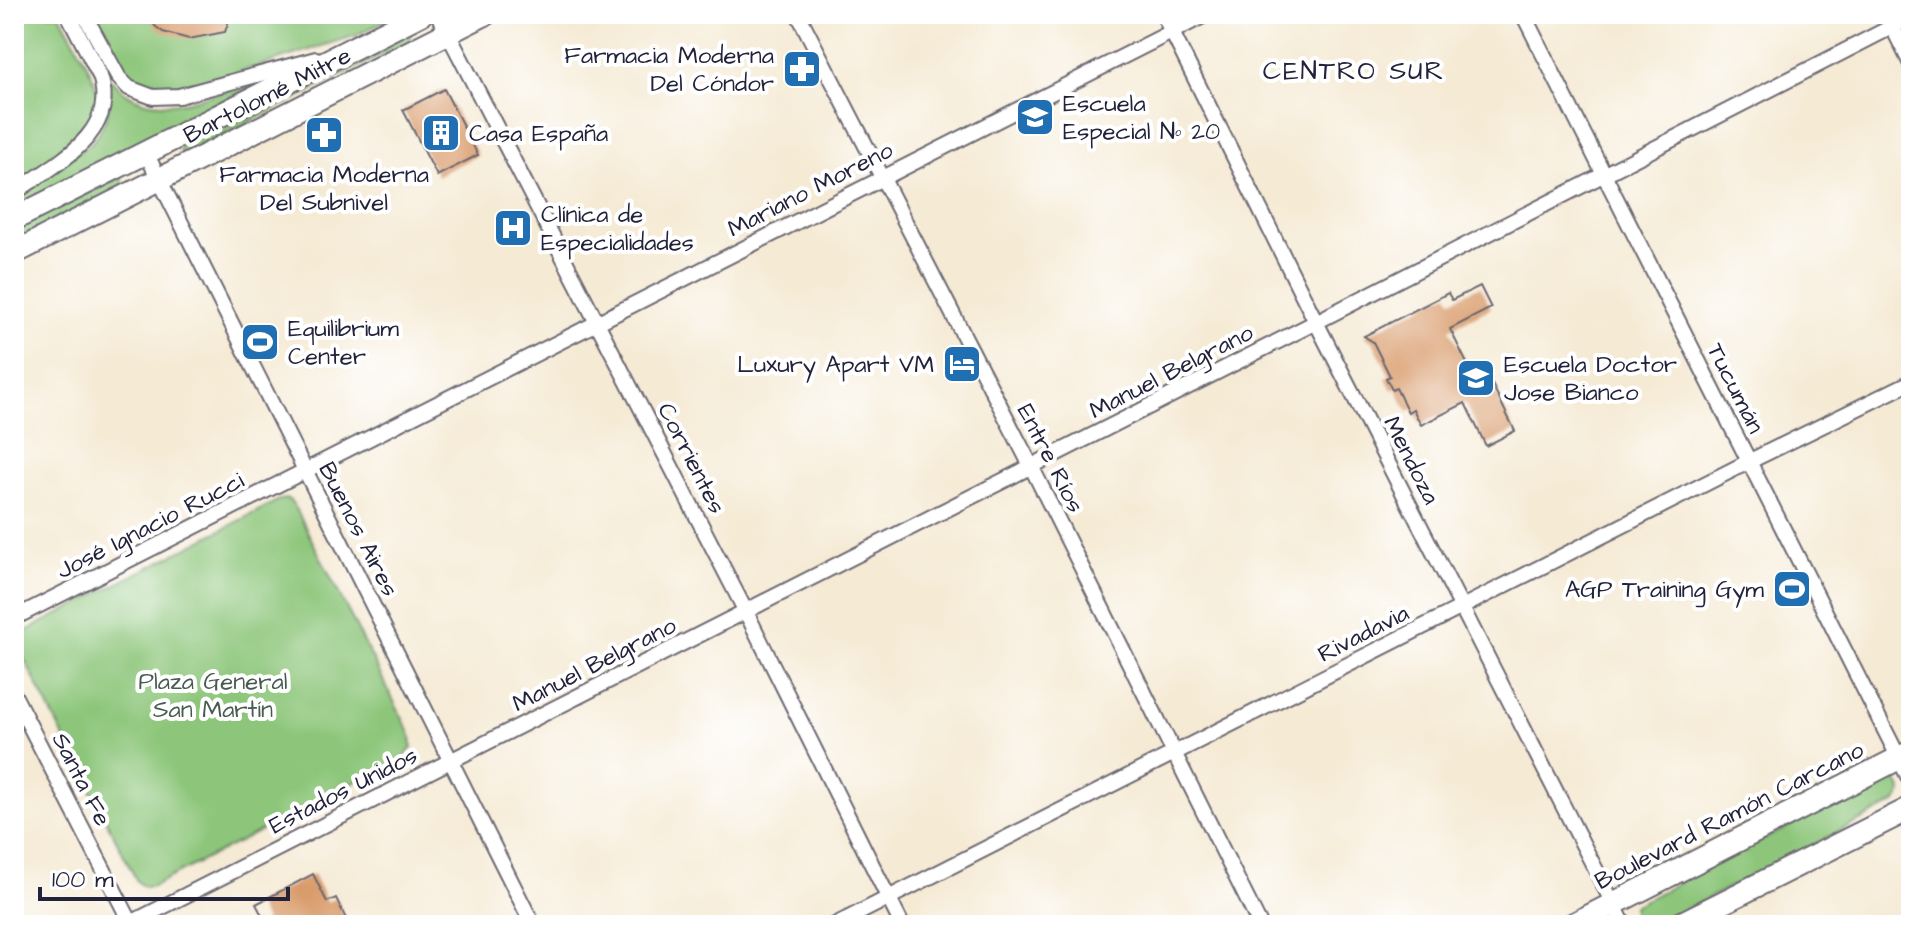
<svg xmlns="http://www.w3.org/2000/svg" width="1925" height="939" font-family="'Architects Daughter',sans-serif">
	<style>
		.green { fill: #8dc67a; stroke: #58745a; stroke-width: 2 }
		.building { fill: #d79664 }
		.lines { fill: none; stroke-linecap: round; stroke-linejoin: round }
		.street-casing { stroke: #6c6871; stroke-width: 18 }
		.secondary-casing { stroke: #6c6871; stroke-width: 26 }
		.street { stroke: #fff; stroke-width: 14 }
		.secondary { stroke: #fff; stroke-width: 22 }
		.labels { text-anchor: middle; stroke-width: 8; stroke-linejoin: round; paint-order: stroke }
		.poi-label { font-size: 24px; fill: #22223b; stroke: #fff; text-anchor: start }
		.street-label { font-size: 24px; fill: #22223b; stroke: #fff }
		.park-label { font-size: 24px; fill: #475b51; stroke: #fff }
		.neighbourhood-label { font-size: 26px; letter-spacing: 2px; fill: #22223b; stroke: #fff }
	</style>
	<rect width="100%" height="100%" fill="#fff"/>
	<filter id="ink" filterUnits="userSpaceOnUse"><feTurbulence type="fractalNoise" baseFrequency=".0125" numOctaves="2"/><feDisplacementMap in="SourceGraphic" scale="16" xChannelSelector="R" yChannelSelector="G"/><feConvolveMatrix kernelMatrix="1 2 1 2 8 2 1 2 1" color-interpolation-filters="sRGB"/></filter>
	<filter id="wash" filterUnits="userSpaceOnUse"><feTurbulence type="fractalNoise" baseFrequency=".006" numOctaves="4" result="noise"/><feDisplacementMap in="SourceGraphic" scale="32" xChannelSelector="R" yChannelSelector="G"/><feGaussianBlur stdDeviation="1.8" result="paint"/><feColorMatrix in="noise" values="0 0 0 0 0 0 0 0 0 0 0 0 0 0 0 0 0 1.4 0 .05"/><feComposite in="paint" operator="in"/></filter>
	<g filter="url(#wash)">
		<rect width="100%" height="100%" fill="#f5ead4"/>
		<g class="green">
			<path d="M 14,14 L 60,14 C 71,37 89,62 96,87 C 108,130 44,165 14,187 Z"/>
			<polygon points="93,14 398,14 357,35 243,71 174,89 154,90 138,85 122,71"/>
			<polygon points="408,32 411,36 410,41 184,155 180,152 181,144"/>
			<path d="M 112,80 C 153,129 213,89 262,81 L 14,207 L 14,199 L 92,142 C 107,123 112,106 109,82 Z"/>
			<polygon points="121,177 124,185 14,243 14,229"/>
			<polygon points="288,499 294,505 411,735 412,748 404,757 153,886 144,887 137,881 18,647 16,639 22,633 279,500"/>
			<path d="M 1886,777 L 1894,779 C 1902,786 1904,796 1895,803 L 1656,925 L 1637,924 L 1633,916 L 1633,906 Z"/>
		</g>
		<g id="blocks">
			<g class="building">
				<polygon points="148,14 231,14 225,32 189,39 163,32 155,26"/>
				<polygon points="444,89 478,155 437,176 403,110"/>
				<polygon points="1480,286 1491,308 1450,329 1478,386 1490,380 1515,431 1486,446 1465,403 1421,425 1413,409 1408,412 1396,388 1392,390 1386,378 1390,376 1373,342 1364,336 1448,293 1452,300"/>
				<polygon points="313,874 327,902 336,898 349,925 267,925 256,904"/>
			</g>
		</g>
	</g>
	<g filter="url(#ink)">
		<use href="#blocks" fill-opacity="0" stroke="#6c6871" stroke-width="2"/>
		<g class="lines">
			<g class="street-casing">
				<g id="street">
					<polyline points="84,14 119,78 129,88 153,97 179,96 316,59"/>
					<polyline points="438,14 746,612 902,925"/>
					<polyline points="798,14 1031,466 1260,925"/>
					<polyline points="1163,14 1316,322 1624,925"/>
					<polyline points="1523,14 1911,782"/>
					<polyline points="1886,14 1911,64"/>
					<polyline points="146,153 533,925"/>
					<path d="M 14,193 C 53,165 120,134 100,76 L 68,14"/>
					<polyline points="14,618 1207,14"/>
					<polyline points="14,695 132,925"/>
					<polyline points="127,925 1316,322 1911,17"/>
					<polyline points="835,925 1748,462 1911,382"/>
				</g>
			</g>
			<g class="secondary-casing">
				<g id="secondary">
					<polyline points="14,219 421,14"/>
					<polyline points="14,253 485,14"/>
					<polyline points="1572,925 1911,752"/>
					<polyline points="1678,925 1911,808"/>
				</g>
			</g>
			<use href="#street" class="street"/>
			<use href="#secondary" class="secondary"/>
		</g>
	</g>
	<defs>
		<g id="pharmacy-square" transform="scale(2)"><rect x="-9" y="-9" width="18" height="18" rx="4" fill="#1f6fb2" stroke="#fff"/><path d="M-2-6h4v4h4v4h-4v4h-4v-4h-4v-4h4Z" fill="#fff"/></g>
		<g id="school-square" transform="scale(2)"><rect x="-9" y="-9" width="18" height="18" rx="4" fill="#1f6fb2" stroke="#fff"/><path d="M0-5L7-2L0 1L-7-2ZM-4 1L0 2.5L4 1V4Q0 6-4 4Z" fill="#fff"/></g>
		<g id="building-square" transform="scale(2)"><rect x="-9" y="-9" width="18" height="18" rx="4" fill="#1f6fb2" stroke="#fff"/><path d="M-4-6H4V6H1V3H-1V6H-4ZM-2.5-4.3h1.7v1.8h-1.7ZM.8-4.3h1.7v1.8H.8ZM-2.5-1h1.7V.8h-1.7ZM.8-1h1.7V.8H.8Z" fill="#fff"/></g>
		<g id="hospital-square" transform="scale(2)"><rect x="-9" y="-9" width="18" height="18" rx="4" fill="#1f6fb2" stroke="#fff"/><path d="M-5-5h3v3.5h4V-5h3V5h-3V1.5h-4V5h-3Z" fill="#fff"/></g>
		<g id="stadium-square" transform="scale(2)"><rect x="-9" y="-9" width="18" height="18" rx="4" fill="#1f6fb2" stroke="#fff"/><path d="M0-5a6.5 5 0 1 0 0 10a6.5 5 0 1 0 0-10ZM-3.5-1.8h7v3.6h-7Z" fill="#fff"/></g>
		<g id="hotel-square" transform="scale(2)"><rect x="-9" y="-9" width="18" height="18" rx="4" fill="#1f6fb2" stroke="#fff"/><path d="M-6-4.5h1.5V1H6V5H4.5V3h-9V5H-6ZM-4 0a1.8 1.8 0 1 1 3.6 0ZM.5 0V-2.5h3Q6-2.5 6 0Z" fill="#fff"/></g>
	</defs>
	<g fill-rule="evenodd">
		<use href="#pharmacy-square" x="802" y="69"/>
		<use href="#school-square" x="1035" y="117"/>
		<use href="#building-square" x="441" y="133"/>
		<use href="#pharmacy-square" x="324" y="135"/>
		<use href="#hospital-square" x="513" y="228"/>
		<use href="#stadium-square" x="260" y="342"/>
		<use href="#hotel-square" x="962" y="364"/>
		<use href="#school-square" x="1476" y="378"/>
		<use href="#stadium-square" x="1792" y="589"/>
	</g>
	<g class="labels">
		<g class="poi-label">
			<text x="774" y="63" text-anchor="end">Farmacia Moderna<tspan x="774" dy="28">Del Cóndor</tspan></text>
			<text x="1063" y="111">Escuela<tspan x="1063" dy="28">Especial Nº 20</tspan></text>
			<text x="469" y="141">Casa España</text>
			<text x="324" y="182" text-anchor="middle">Farmacia Moderna<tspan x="324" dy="28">Del Subnivel</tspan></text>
			<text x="541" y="222">Clínica de<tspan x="541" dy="28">Especialidades</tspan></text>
			<text x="288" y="336">Equilibrium<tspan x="288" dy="28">Center</tspan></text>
			<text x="934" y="372" text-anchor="end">Luxury Apart VM</text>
			<text x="1504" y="372">Escuela Doctor<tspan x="1504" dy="28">Jose Bianco</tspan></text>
			<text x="1764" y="597" text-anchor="end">AGP Training Gym</text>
		</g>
		<g class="street-label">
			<text transform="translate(267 95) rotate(-27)" y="8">Bartolomé Mitre</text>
			<text transform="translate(810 189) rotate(-27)" y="8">Mariano Moreno</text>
			<text transform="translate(1171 371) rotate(-27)" y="8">Manuel Belgrano</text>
			<text transform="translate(1736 388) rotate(63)" y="8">Tucumán</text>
			<text transform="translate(692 458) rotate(63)" y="8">Corrientes</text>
			<text transform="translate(1051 458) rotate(63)" y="8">Entre Ríos</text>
			<text transform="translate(1412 460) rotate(63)" y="8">Mendoza</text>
			<text transform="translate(150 525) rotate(-27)" y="8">José Ignacio Rucci</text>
			<text transform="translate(359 529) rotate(63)" y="8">Buenos Aires</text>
			<text transform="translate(1363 633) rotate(-27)" y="8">Rivadavia</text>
			<text transform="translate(594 664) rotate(-27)" y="8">Manuel Belgrano</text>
			<text transform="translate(82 779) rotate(63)" y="8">Santa Fe</text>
			<text transform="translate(343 790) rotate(-27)" y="8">Estados Unidos</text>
			<text transform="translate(1729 815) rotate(-27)" y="8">Boulevard Ramón Carcano</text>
		</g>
		<g class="park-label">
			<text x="213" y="689">Plaza General<tspan x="213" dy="28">San Martín</tspan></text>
		</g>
		<g class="neighbourhood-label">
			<text x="1354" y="79">CENTRO SUR</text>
		</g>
	</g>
	<rect width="1925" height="939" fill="none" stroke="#fff" stroke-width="48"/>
	<path d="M40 887v12h248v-12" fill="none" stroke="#22223b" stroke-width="4"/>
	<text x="52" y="887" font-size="24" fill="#22223b" stroke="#ffffff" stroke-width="6" paint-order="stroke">100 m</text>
</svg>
